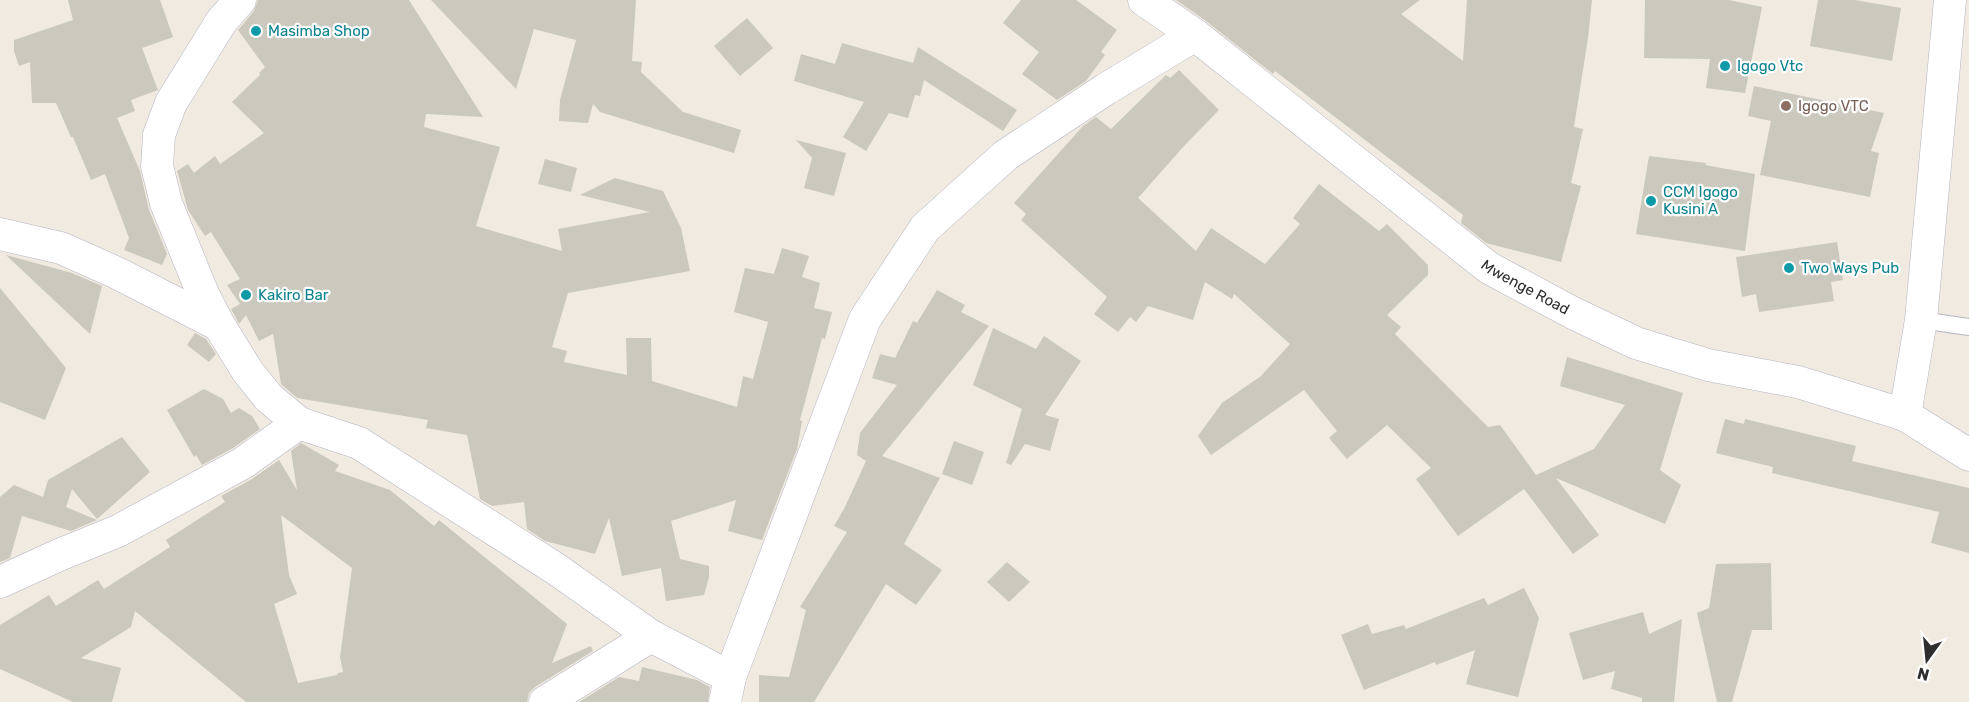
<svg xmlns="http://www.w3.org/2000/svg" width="1969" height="702" font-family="Rubik,sans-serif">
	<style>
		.building { fill: #cbc8be; fill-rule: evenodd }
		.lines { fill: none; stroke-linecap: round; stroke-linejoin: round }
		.service-casing { stroke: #b4b5c2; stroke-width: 18 }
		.minor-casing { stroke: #b4b5c2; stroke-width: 33 }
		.service { stroke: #fff; stroke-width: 16 }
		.minor { stroke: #fff; stroke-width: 32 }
		.culture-dot { fill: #0f9aa8; stroke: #fff; stroke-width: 2 }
		.education-dot { fill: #8d6e63; stroke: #fff; stroke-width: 2 }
		.labels { text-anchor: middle; stroke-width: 4.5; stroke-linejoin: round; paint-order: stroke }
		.culture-label { font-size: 15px; fill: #0d838f; stroke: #fff; text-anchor: start }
		.education-label { font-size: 15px; fill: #785e54; stroke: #fff; text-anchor: start }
		.street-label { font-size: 15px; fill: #2e2e2e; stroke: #fff }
	</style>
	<rect width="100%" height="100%" fill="#f0eae0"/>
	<g class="building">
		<polygon points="68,0 160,0 173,37 142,48 158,90 131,100 135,111 117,118 140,171 149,210 167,254 162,265 124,250 129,238 105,174 91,180 73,137 71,137 56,103 32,103 30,62 19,66 14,51 14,40 73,20"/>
		<polygon points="258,0 409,0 483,117 426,114 424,127 500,147 476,226 562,251 558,229 650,212 580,195 615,178 663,191 681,228 690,271 568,293 552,347 567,351 564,362 627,375 626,338 651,338 652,381 737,407 743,376 753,379 768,322 734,312 745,268 774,274 782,248 809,256 802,277 820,283 814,308 832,312 825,339 822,338 800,420 802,421 797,449 762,540 728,531 736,500 671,521 680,559 709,566 709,577 704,595 666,601 661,568 622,576 609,518 595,554 545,541 527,529 524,502 492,506 480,499 467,435 426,428 428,420 297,398 281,384 273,334 259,341 246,315 239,324 235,316 231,309 240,304 227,285 240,279 211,232 205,236 188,210 177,171 188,164 194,173 215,156 220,164 264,133 232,102 260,75 259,73 265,67 238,30 254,11"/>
		<polygon points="431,0 636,0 632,61 642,62 641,72 683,112 741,130 734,153 600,112 593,104 588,123 559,121 560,100 576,40 534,29 516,89"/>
		<polygon points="1021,0 1076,0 1117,30 1101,52 1105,55 1086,81 1057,100 1022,74 1039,52 1003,23"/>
		<polygon points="1176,0 1420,0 1401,14 1463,61 1467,0 1592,0 1588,38 1574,127 1583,129 1571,183 1581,186 1561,262 1486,243 1461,223 1463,215 1275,71 1273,74 1206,21"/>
		<polygon points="1645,0 1729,0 1762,7 1745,93 1706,88 1710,59 1644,58"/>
		<polygon points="1818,0 1855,0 1901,8 1892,61 1810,46"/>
		<polygon points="747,18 773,48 740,76 714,46"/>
		<polygon points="842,43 913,63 918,47 1017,110 1003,131 924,80 920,96 915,95 908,118 889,113 866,151 843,137 864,102 794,81 801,54 835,64"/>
		<polygon points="1179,70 1219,110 1184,146 1138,198 1196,251 1211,228 1265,264 1300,224 1293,218 1319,184 1379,231 1387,224 1428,265 1428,275 1387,315 1401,327 1395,334 1488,427 1500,425 1536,475 1594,449 1625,405 1560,386 1567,357 1683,393 1660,470 1681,485 1665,524 1556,478 1599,535 1573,554 1524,489 1458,536 1416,479 1431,468 1387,425 1347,459 1329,438 1337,431 1304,390 1211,455 1198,436 1222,403 1261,376 1290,344 1234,294 1232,299 1205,282 1193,320 1148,306 1136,322 1130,317 1118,332 1094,314 1107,297 1021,220 1026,214 1014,203 1083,126 1096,117 1111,129 1166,75 1170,78"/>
		<polygon points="1754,86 1884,113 1871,151 1879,153 1870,197 1760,175 1771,121 1748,116"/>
		<polygon points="796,140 846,153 834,196 804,188 812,158"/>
		<polygon points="1649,156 1706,163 1705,165 1755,174 1745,251 1636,234"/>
		<polygon points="545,159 577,168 571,192 538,184"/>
		<polygon points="1837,242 1843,280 1831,282 1834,301 1759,312 1756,294 1742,297 1736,257"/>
		<polygon points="6,255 72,273 102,286 90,334"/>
		<polygon points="0,288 66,368 45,420 0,402"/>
		<polygon points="937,290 965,305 961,312 989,326 882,456 940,478 904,544 942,570 916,605 886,584 814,702 759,702 759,675 789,677 806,610 800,607 847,532 834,526 845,507 866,461 857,455 860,433 897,385 872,378 880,354 895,358 913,321 917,323"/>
		<polygon points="993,328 1036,349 1044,336 1081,361 1045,415 1059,419 1050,451 1025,444 1011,465 1006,463 1022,409 973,385"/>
		<polygon points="195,333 206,339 216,354 209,362 187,345"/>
		<polygon points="204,389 223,399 231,413 239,408 252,416 260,429 233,448 202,465 196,455 194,457 167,410"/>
		<polygon points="1725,419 1744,424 1745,419 1856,446 1852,461 1969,488 1969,553 1931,543 1939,512 1772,473 1773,467 1716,453"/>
		<polygon points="122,437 150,472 97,519 72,489 66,507 97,520 71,531 22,516 10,558 0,562 0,497 14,485 43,497 48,480"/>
		<polygon points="954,441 984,452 972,485 942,474"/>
		<path d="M 301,443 L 339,465 L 335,471 L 390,490 L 434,526 L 439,520 L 567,624 L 552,663 L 591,646 L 593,651 L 535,687 L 529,693 L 527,702 L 246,702 L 135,611 L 131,627 L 81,658 L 121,668 L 112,702 L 73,702 L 0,669 L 0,625 L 36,603 L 49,595 L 56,606 L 98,580 L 104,589 L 170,547 L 166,540 L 225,502 L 221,496 L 252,479 L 279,460 L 297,490 L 291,451 ZM 281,515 L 352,568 L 340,657 L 343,672 L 338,673 L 337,675 L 298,683 L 274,604 L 297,594 L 289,575 Z"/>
		<polygon points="1007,562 1030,582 1009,602 987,582"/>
		<polygon points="1771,563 1772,630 1752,630 1732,702 1717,702 1697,613 1709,608 1716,564"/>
		<polygon points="1524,588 1539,618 1518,697 1466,684 1475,650 1436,665 1435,662 1364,690 1341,635 1368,624 1372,634 1404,625 1406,629 1484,598 1488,605"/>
		<polygon points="1643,612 1649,634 1682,619 1674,702 1642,702 1642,698 1611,689 1615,671 1583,680 1569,633"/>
		<polygon points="642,667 697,680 710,687 708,702 579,702 619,677 639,681"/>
	</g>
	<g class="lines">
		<g class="service-casing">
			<polyline id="service" points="1921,320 1969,327"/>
		</g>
		<g class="minor-casing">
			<g id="minor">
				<polyline points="240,0 221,22 171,103 159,135 157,166 166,203 203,294 219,325 248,372 269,398 299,423 359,443 556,569 651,636 730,677"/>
				<path id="s1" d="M 1144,0 L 1195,35 L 1489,268 L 1573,313 L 1636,343 L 1708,365 L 1798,382 L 1905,415 L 1969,455"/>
				<polyline points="0,234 61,248 117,273 219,325"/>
				<polyline points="1905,415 1921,320 1950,0"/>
				<polyline points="0,582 59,555 118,531 243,463 299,423"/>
				<polyline points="545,702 651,636"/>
				<polyline points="725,702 730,677 865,319 925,228 1006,155 1106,89 1195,35"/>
			</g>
		</g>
		<use href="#service" class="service"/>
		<use href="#minor" class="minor"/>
	</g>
	<g class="culture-dot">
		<circle cx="256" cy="31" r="6"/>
		<circle cx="1725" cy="66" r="6"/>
		<circle cx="1651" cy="201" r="6"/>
		<circle cx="1789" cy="268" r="6"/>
		<circle cx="246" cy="295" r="6"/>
	</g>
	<circle class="education-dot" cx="1786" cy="106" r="6"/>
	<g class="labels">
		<g class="culture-label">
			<text x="268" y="36">Masimba Shop</text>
			<text x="1737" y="71">Igogo Vtc</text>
			<text x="1663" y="197">CCM Igogo<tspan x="1663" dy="17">Kusini A</tspan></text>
			<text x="1801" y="273">Two Ways Pub</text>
			<text x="258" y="300">Kakiro Bar</text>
		</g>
		<g class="education-label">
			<text x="1798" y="111">Igogo VTC</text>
		</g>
		<g class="street-label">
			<text dy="5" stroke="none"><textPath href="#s1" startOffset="478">Mwenge Road</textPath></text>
		</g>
	</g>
	<g transform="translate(1927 660) rotate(195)" stroke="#ffffff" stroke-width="4.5" paint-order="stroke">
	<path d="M0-4.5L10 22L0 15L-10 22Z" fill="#2e2e2e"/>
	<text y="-9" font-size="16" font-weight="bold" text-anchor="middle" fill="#2e2e2e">N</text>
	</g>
</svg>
